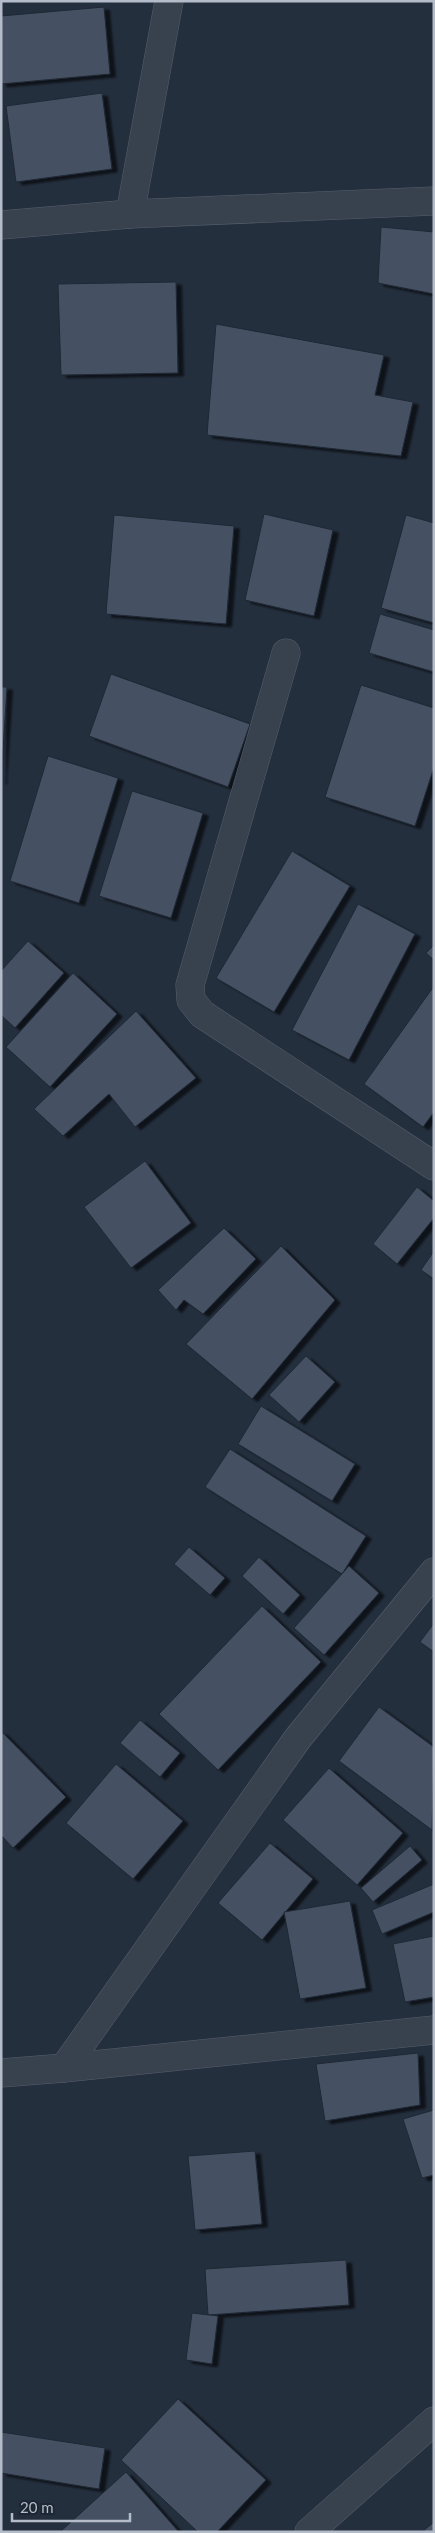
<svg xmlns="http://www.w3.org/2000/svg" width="435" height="2533" font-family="Lato,sans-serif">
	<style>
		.building { fill: #455162; stroke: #1f2835; filter: url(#shadow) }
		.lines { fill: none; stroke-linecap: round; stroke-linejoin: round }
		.street-casing { stroke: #565f6c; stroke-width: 29 }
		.street { stroke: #38414e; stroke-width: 28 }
	</style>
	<defs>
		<filter id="shadow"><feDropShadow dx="5.5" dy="3" stdDeviation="1" flood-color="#0009"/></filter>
	</defs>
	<rect width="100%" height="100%" fill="#242f3e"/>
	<g class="building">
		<polygon points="104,7 110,74 1,84 1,16"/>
		<polygon points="102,93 112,169 16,182 6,106"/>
		<polygon points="381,227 434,232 434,294 378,283"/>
		<polygon points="176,282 178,373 61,375 58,284"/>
		<polygon points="216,324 384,355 375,395 413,402 401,456 207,435"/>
		<polygon points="264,514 333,530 314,616 245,600"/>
		<polygon points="114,515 234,526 226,624 106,614"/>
		<polygon points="406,515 434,523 434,623 381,608"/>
		<polygon points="380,614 434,630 434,672 369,653"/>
		<polygon points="111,674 250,724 228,787 89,736"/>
		<polygon points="361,685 434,708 434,767 415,826 325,797"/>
		<polygon points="1,687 7,687 1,782"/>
		<polygon points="48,756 118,778 79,903 10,881"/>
		<polygon points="132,791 203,813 171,918 99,896"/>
		<polygon points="292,851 350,886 274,1012 216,978"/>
		<polygon points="358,904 415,934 349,1060 292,1030"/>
		<polygon points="28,941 64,973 15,1028 1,1015 1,971"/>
		<polygon points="434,945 434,960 426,953"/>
		<polygon points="73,973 117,1014 50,1087 6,1047"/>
		<polygon points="434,986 434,1112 423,1127 364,1084"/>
		<polygon points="136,1011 196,1078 135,1127 109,1094 63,1136 34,1109"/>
		<polygon points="145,1161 191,1223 131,1268 84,1207"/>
		<polygon points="417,1187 434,1201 434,1218 397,1264 373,1244"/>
		<polygon points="224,1228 256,1259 203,1314 184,1300 176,1310 158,1290"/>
		<polygon points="281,1246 335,1300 252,1399 186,1344"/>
		<polygon points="434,1251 434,1279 421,1270"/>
		<polygon points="306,1356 335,1382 299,1422 269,1395"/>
		<polygon points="261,1406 355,1464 332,1501 238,1444"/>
		<polygon points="230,1449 366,1536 342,1574 205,1487"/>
		<polygon points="189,1547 225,1578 210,1595 174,1564"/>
		<polygon points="259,1557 300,1595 283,1614 242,1576"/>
		<polygon points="349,1566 379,1593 324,1655 294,1628"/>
		<polygon points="262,1606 321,1662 218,1770 159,1714"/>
		<polygon points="434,1623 434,1652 420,1642"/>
		<polygon points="379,1707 434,1747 432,1830 339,1761"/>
		<polygon points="140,1720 180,1753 160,1777 120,1743"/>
		<polygon points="1,1731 66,1797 13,1848 1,1835"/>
		<polygon points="116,1764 183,1821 133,1879 66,1823"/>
		<polygon points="329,1768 403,1833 357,1885 283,1820"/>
		<polygon points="270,1843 313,1879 262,1940 218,1903"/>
		<polygon points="410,1846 422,1860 373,1902 361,1888"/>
		<polygon points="434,1884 434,1912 382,1934 372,1910"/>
		<polygon points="350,1901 366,1988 300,1999 284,1912"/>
		<polygon points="434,1936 434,1997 405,2002 393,1944"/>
		<polygon points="418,2053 420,2105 325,2121 316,2064"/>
		<polygon points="434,2110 434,2175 422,2178 403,2119"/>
		<polygon points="255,2151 262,2224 195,2230 188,2156"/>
		<polygon points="346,2260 349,2305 208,2315 205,2269"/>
		<polygon points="192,2313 218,2316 212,2364 186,2360"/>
		<polygon points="178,2399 266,2480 217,2532 198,2532 121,2460"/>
		<polygon points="1,2432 105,2448 99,2489 1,2473"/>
		<polygon points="126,2472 179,2532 60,2532"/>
		<polygon points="434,2522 434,2532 422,2532"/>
	</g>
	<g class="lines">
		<g class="street-casing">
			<g id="street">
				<polyline points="130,214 169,1"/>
				<polyline points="1,225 130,214 434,201"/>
				<polyline points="286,653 190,985 191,1000 202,1014 434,1166"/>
				<polyline points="64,2068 298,1738 434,1572"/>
				<polyline points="1,2073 64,2068 434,2030"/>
				<polyline points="309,2532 434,2421"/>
			</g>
		</g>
		<use href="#street" class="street"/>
	</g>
	<rect width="435" height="2533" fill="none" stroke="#b4bcc9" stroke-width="5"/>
	<path d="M12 2513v8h118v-8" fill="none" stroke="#b4bcc9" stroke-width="2.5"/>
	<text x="20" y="2513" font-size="15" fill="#b4bcc9" stroke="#1d2633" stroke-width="4" paint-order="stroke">20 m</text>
</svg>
